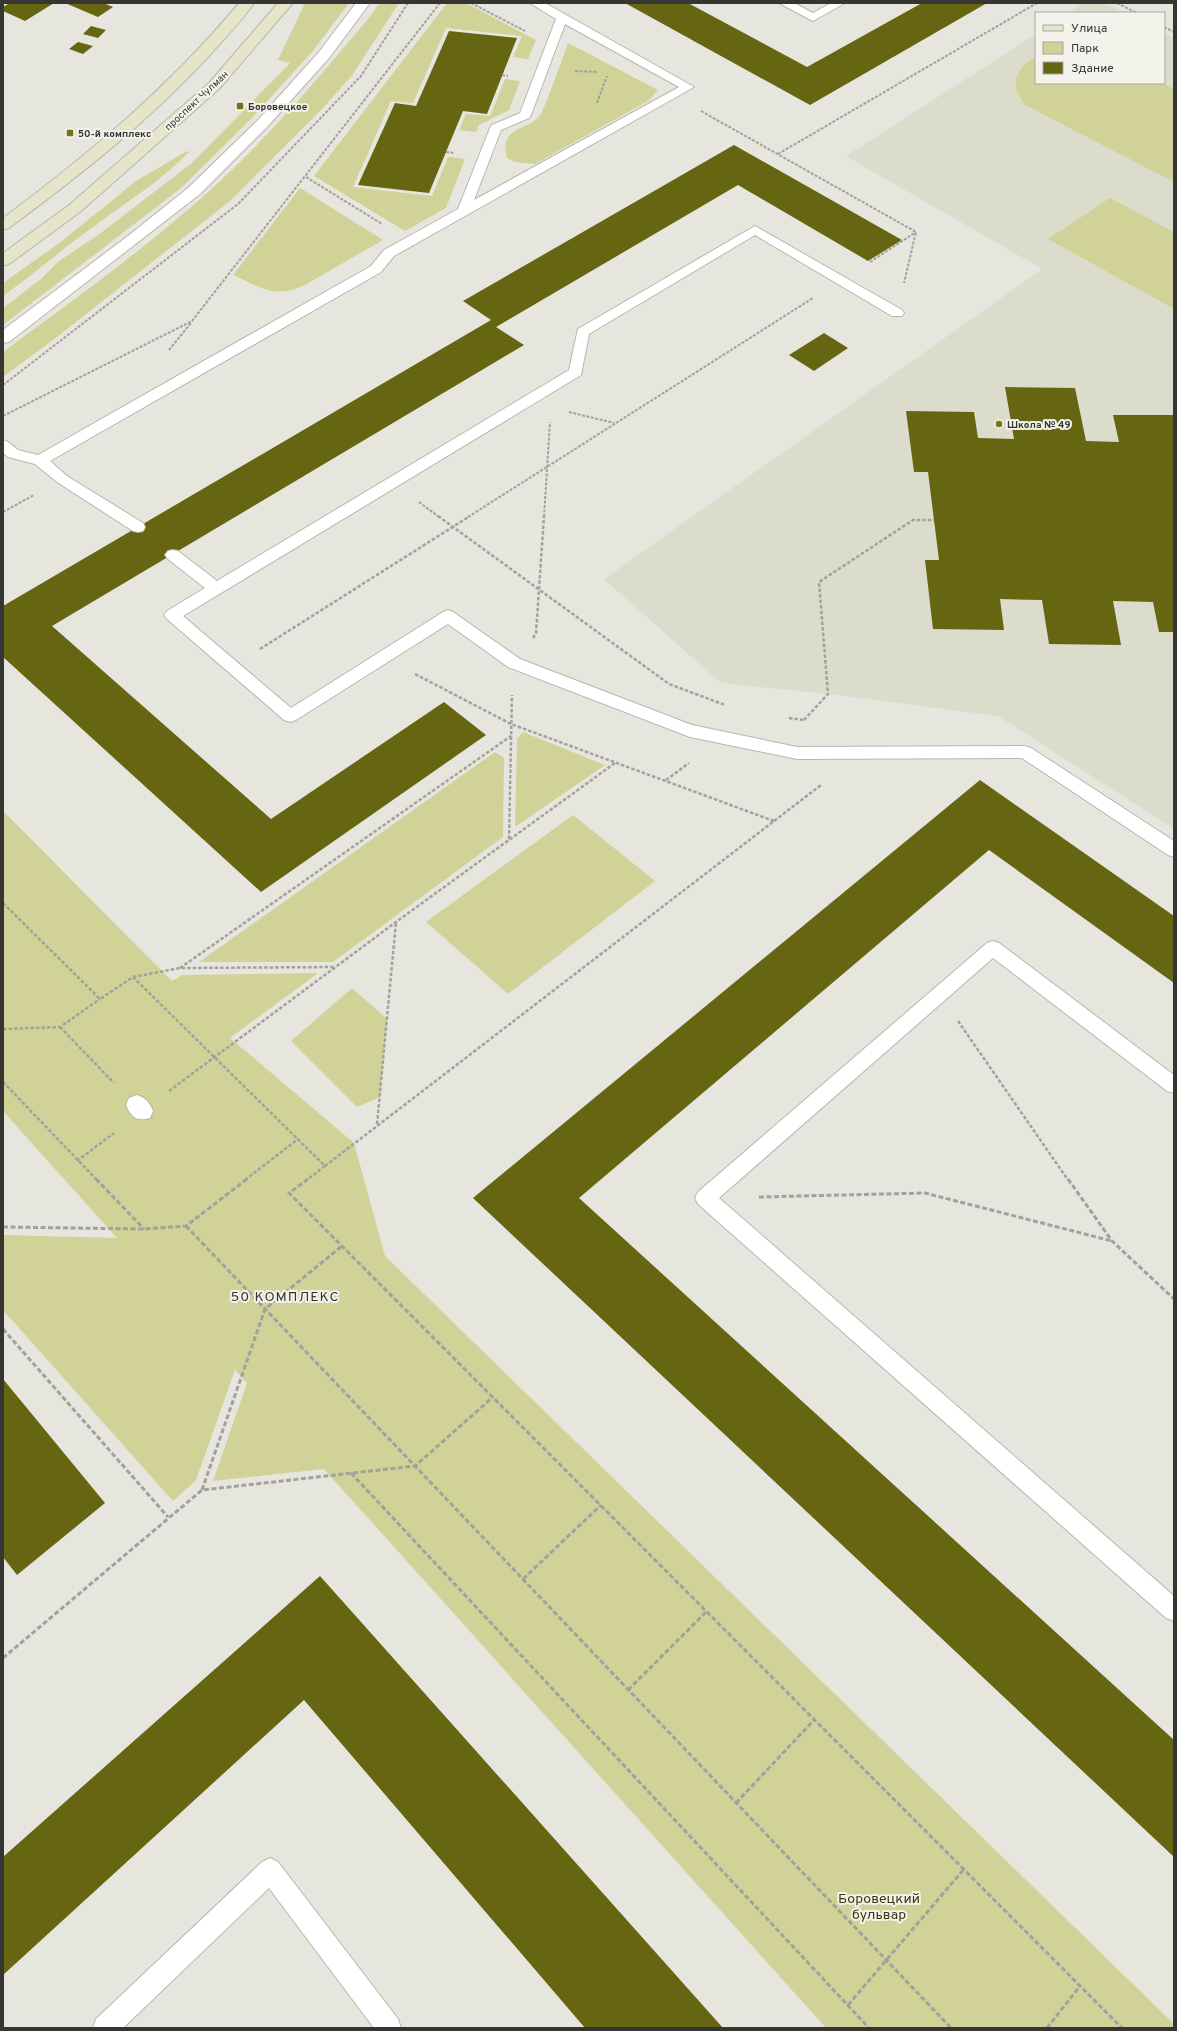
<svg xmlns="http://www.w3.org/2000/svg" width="1177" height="2031" font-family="Overpass,sans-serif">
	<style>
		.built { fill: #dcdccd }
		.green { fill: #d1d297 }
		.building { fill: #656512 }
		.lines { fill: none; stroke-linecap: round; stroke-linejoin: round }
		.lane-casing { stroke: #b6b7af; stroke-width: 2 }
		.street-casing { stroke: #b6b7af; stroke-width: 2 }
		.secondary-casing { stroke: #b6b7af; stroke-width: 2 }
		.path-far2 { stroke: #a2a29c; stroke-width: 2; stroke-dasharray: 3 1.5; stroke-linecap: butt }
		.path-far1 { stroke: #a2a29c; stroke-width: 2.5; stroke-dasharray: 3.5 2; stroke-linecap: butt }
		.path { stroke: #a2a29c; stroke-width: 3; stroke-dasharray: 5 2.5; stroke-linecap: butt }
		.lane { fill: #fff; fill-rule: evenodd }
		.street { fill: #fff; fill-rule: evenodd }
		.secondary { fill: #e5e5ca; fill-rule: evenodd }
		.poi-dot { fill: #737317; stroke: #f3f3eb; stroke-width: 1.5 }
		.labels { text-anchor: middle; stroke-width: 4; stroke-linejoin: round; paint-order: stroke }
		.far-street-label { font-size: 10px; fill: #353532; stroke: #f3f3eb }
		.far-poi-label { font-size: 10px; font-weight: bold; fill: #353532; stroke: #f3f3eb; text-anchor: start }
		.quarter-label { font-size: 14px; letter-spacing: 1px; fill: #34352e; stroke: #f3f3eb }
		.near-park-label { font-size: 14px; fill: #3b3b11; stroke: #f3f3eb }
	</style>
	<rect width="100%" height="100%" fill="#e6e6de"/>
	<g class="built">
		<polygon points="1083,3 1104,3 1124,13 1068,13"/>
		<polygon points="1164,33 1174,38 1174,829 998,716 828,694 721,683 604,579 1042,269 846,156 1036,34 1036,83 1164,83"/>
	</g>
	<g class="green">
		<polygon points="305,3 349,3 312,52 250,120 181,188 3,325 3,308 41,279 59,261 98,235 192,163 290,63 278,60"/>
		<path d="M 379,3 L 399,3 L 353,74 L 325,106 L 230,201 L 53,340 L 3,377 L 3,352 C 72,301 142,251 206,194 C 266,141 317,79 369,18 Z"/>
		<polygon points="447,3 466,3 536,40 528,59 513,57 522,36 446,28 413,103 391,101 353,187 432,196 448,157 465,159 446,208 405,231 314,176"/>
		<path d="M 568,43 L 658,90 L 648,101 L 535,164 L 514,162 L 507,158 C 499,127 523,132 539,117 C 544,112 564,54 568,43 Z"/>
		<path d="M 1036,57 L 1036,83 L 1161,83 L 1174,89 L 1174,182 L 1025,105 C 1021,99 1017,94 1016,88 C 1013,75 1025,61 1036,57 Z"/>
		<polygon points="505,79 520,81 509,110 479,125 476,132 459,130 466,114 490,116"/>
		<path d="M 187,151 L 189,152 C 161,181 125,203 93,227 C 62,249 34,274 3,296 L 3,283 L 62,241 L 136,181 Z"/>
		<path d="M 300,188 L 383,240 L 305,285 C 273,299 263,288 233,275 Z"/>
		<polygon points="1110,198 1174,232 1174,309 1048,239"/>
		<polygon points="523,732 605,765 515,827 517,739"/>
		<polygon points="495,752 504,758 503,837 333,962 199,962"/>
		<polygon points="3,811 172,981 182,975 318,973 230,1038 354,1143 385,1256 1174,2024 1174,2028 826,2028 324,1469 213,1481 247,1383 235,1370 196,1480 173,1501 3,1310 3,1235 117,1238 3,1111"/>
		<polygon points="573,815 655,881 508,994 426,922"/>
		<polygon points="352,988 387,1019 380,1097 357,1107 291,1041"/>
	</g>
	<g class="building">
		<polygon points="10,3 54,3 25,21 3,11 3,7"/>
		<polygon points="65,3 103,3 113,7 98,17"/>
		<polygon points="625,3 688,3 807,67 922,3 987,3 810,105"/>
		<polygon points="91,26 106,30 98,38 83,34"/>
		<polygon points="449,31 517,38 487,114 463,111 429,193 358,185 395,103 416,106"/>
		<polygon points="78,42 93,46 83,54 69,49"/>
		<polygon points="734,145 902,240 868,261 738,185 496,327 524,345 52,626 271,819 444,702 486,735 261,892 3,657 3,606 491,320 463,301"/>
		<polygon points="824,333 848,348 814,371 789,355"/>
		<polygon points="1005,387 1075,388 1086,441 1119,442 1113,415 1174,415 1174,632 1159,632 1153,602 1113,601 1121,645 1049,644 1042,600 1000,599 1004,630 933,629 925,560 939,560 928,472 914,472 906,411 974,412 978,438 1014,439"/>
		<polygon points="980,780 1174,916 1174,983 989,850 579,1198 1174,1740 1174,1857 473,1198"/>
		<polygon points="3,1379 105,1503 17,1575 3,1557"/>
		<polygon points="320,1576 723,2028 585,2028 304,1700 3,1975 3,1857"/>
	</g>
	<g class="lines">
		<g class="lane-casing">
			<g id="lane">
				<path d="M 530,3 L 545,3 L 694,87 L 394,256 L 381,272 L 50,461 L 67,476 L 143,523 L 145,527 L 143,531 L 138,532 L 133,531 L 57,482 L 35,464 L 8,457 L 3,453 L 3,440 L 8,442 L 18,450 L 38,455 L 371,266 L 384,250 L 458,209 L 490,128 L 492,125 L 520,113 L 556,19 ZM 565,24 L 679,87 L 474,200 L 501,130 L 529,118 L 531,115 Z"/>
				<polygon points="779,3 794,3 813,13 831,3 845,3 813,21"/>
				<polygon points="755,226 902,310 904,313 902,316 892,316 755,235 589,334 581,375 183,616 291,708 443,612 448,610 453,612 520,659 692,725 797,747 1025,746 1031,748 1174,841 1174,857 1168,855 1022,758 797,759 690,737 508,667 448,624 296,720 290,722 284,720 167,619 164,615 167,611 205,588 168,559 165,555 168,551 173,550 178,551 217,581 569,370 578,329"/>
				<polygon points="993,941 999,943 1174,1075 1174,1093 1167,1091 993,958 719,1198 1174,1596 1174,1621 1166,1618 698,1204 695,1198 698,1192 987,943"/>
				<polygon points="270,1858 278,1862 398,2019 401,2028 374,2028 269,1888 123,2028 93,2028 96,2019 262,1862"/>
			</g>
		</g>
		<g class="street-casing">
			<g id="street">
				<polygon points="356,3 370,3 329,58 267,127 200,194 9,342 3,343 3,330 128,236 188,188 257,121 319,52"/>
				<path d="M 137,1095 C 146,1098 149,1102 153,1111 L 150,1118 C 137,1122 131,1117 126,1105 L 129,1098 Z"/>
			</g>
		</g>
		<g class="secondary-casing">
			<g id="secondary">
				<path d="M 239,3 L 254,3 C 241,22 224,39 209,56 C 149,121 79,176 9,228 L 3,230 L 3,218 C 89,154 170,86 239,3 Z"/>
				<polygon points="278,3 293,3 219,89 80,212 9,264 3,266 3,253 68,206 209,83"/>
			</g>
		</g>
		<g class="path-far2">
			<polyline points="471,3 525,31"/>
			<polyline points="1117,3 1137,13"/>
			<polyline points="1164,27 1174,32"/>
			<polyline points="575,71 598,72"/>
			<polyline points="502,75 508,76"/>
			<polyline points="597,103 607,76"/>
			<polyline points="701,111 916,232 904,283"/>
			<polyline points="446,152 455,153"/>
			<polyline points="778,154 1037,3"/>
			<polyline points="306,177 382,224"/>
			<polyline points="870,262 916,232"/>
			<polyline points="169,350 191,323"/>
			<polyline points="3,385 238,204 361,76 408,3"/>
			<polyline points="569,412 614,423"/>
			<polyline points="3,416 192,321 440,3"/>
			<polyline points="419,502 439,517"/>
			<polyline points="3,512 34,495"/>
			<polyline points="468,517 813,298"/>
			<polyline points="544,517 550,422"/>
		</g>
		<g class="path-far1">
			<polyline points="438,516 669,684 725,705"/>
			<polyline points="533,638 536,633 544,516"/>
			<polyline points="260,649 470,516"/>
			<polyline points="415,674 511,724 774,821"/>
			<polyline points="789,718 804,720"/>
			<polyline points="804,720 828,694 819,582 913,520 934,520"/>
			<polyline points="666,780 689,763"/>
			<polyline points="509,839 512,695"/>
			<polyline points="3,903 100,999 133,977 325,1166 307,1180"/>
			<polyline points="180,968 511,736"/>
			<polyline points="133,977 180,968 335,967"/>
			<polyline points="958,1021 1068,1180"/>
			<polyline points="60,1027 114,1083"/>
			<polyline points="3,1029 60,1027 100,999"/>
			<polyline points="3,1082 97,1180"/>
			<polyline points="169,1091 396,922 615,763"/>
			<polyline points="377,1124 396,922"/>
			<polyline points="77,1161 114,1133"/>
			<polyline points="325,1166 821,785"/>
			<polyline points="245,1180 298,1139"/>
		</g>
		<g class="path">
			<polyline points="96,1179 144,1229"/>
			<polyline points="308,1179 289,1193 1122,2028"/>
			<polyline points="1068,1179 1112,1241 1174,1299"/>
			<polyline points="759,1197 925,1193 1112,1241"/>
			<polyline points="186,1226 951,2028"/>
			<polyline points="3,1227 144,1229 186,1226 247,1179"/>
			<polyline points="3,1329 168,1517"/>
			<polyline points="351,1473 869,2028"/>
			<polyline points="202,1490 265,1309 342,1246"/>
			<polyline points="523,1579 601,1505"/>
			<polyline points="3,1658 202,1490 415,1466 493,1397"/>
			<polyline points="628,1690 706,1612"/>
			<polyline points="736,1803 814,1720"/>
			<polyline points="848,2005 964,1869"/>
			<polyline points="1047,2028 1080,1986"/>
		</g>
		<use href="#lane" class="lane"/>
		<use href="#street" class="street"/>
		<use href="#secondary" class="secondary"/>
	</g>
	<g class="poi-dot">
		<rect x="236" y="102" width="8" height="8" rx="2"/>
		<rect x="66" y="129" width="8" height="8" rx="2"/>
		<circle cx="999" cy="424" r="4"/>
	</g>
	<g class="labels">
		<g class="far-street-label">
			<text transform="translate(196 100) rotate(-43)" y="4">проспект Чулман</text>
		</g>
		<g class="far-poi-label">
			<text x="248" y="110">Боровецкое</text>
			<text x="78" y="137">50-й комплекс</text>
			<text x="1007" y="428">Школа № 49</text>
		</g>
		<g class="quarter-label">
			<text x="285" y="1301">50 КОМПЛЕКС</text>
		</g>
		<g class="near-park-label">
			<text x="879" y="1903">Боровецкий<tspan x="879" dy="16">бульвар</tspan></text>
		</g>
	</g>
	<rect width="1177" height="2031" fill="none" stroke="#353532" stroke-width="8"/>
	<rect x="1035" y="12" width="130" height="72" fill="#f3f3eb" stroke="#a7a7a1"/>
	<rect x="1043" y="25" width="20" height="6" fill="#e5e5ca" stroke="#a7a7a1"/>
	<text x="1071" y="32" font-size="12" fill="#353532">Улица</text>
	<rect x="1043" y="42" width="20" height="12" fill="#d1d297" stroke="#a7a7a1"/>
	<text x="1071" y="52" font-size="12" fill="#353532">Парк</text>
	<rect x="1043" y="62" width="20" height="12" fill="#656512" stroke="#a7a7a1"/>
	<text x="1071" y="72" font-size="12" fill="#353532">Здание</text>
</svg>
